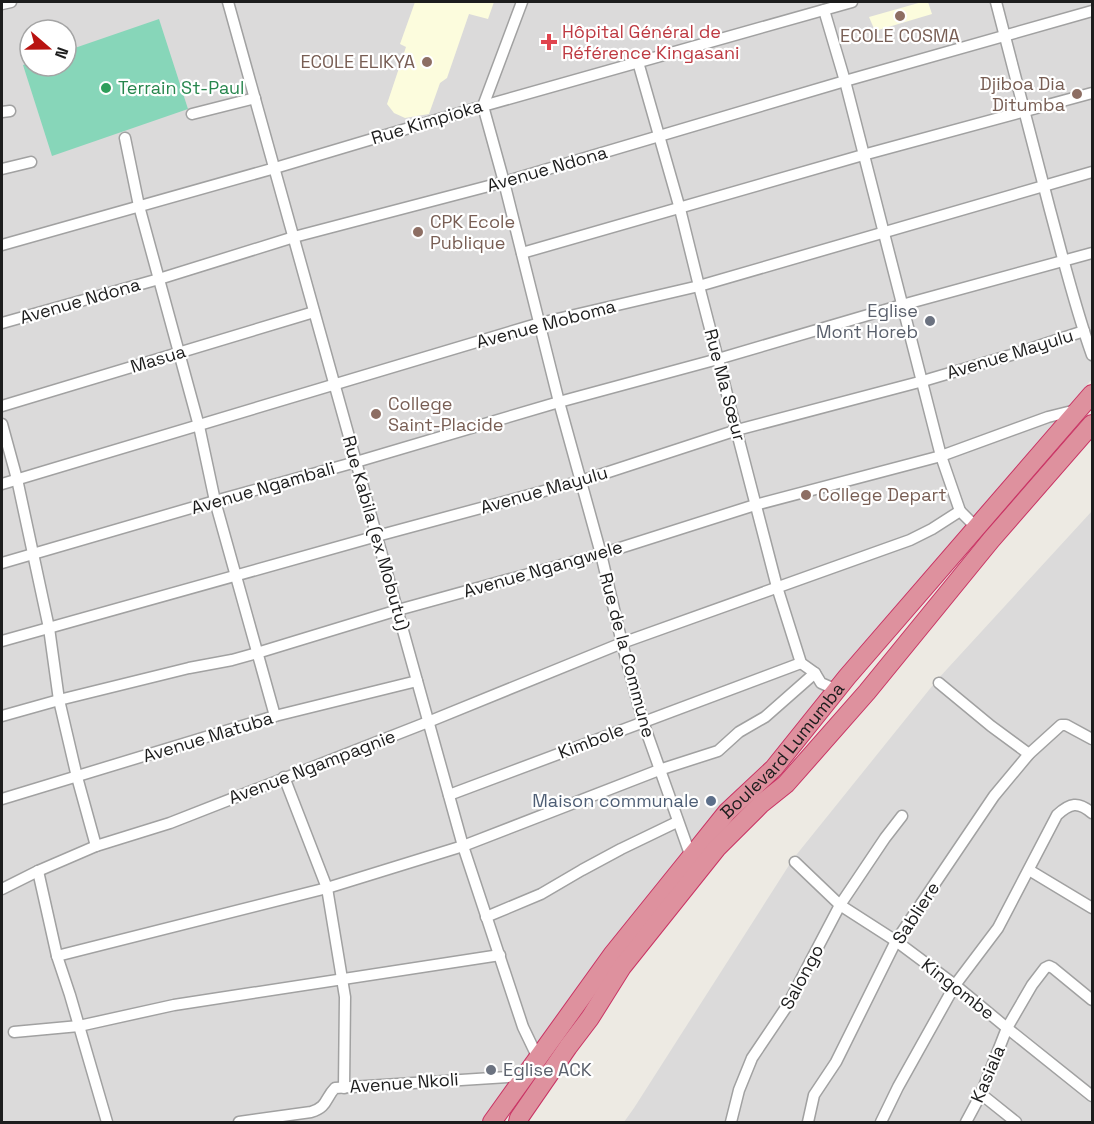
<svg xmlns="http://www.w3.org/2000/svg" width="1094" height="1124" font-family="'Space Grotesk',sans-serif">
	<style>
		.residential { fill: #dbdada; fill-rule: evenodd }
		.education { fill: #fcfcdd }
		.pitch { fill: #87d6b9 }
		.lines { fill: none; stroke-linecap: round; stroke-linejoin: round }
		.street-casing { stroke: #a1a1a1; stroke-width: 13 }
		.highway-casing { stroke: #c93364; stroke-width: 20 }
		.street { stroke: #fff; stroke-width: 10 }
		.highway { stroke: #de919e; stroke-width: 18 }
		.education-dot { fill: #8d6e63; stroke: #fff; stroke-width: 2 }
		.health-dot { fill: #e0444e; stroke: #fff; stroke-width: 2 }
		.leisure-dot { fill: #2e9e5b; stroke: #fff; stroke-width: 2 }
		.worship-dot { fill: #6b7280; stroke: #fff; stroke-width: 2 }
		.service-dot { fill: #5c6f8a; stroke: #fff; stroke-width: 2 }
		.labels { text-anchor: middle; stroke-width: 4.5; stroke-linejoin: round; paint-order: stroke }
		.health-label { font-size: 18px; fill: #be3a42; stroke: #fff; text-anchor: start }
		.education-label { font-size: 18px; fill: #785e54; stroke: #fff; text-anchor: start }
		.leisure-label { font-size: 18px; fill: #27864d; stroke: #fff; text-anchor: start }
		.street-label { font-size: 18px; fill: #1d1d1d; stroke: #fff }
		.worship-label { font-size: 18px; fill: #5b616d; stroke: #fff; text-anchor: end }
		.service-label { font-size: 18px; fill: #4e5e75; stroke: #fff; text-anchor: end }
	</style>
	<rect width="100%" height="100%" fill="#edeae3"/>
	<g class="residential">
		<path d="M 2,2 L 1092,2 L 1092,379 L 558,1016 L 490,1122 L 2,1122 ZM 30,30 L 66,30 L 66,66 L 30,66 Z"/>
		<polygon points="1092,511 1092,1122 624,1122 634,1108 793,859 937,680"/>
	</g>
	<g class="education">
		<polygon points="415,2 494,2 488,19 469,14 447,78 440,83 429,114 405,118 394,113 387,104 406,47 400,44"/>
		<polygon points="922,2 928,2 932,14 875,31 869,17"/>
	</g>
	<polygon class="pitch" points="159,19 188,109 52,156 23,65 30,63 30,66 66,66 66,51"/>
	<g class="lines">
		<g class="street-casing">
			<g id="street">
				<polyline points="228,2 463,846 523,1027 535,1052 535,1061"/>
				<polyline points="522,2 483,106 504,182 559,402 601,554 622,643 643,722 691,857 692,858"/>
				<path d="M 996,2 C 1014,71 1032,140 1050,210 C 1063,258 1075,308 1092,355"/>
				<polyline points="2,4 11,2"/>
				<polyline points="824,10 845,81 941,456 960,511"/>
				<polyline points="638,62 680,209 699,286 777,587 801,663 815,673 821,683 837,690"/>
				<polyline points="2,112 10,111"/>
				<polyline points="192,114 255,98"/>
				<polyline points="125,138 139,206 199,426 215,501 275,716"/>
				<polyline points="2,169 31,162"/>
				<polyline points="2,245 275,168 483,106 852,2"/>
				<polyline points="522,253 863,155 1092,93"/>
				<polyline points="2,323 159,279 294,237 504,182 845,81 1092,11"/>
				<polyline points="2,406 314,312"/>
				<polyline points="2,424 17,479 49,628 59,700 77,777 96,846"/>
				<polyline points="2,484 540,323 699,286 1092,172"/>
				<polyline points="2,563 215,501 356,462 559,402 718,359 902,305 1092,253"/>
				<polyline points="2,641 377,536 581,481 737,430 923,381 1011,355 1084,331"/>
				<polyline points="939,683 991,726 1029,754"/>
				<polyline points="2,716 59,700 189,668 232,660 257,653 398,610 601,554 755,505 941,456 1048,417 1076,410"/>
				<polyline points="284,777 327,888 345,997 344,1088"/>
				<polyline points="449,795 801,663"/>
				<polyline points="2,799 275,716 417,681"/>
				<polyline points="795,862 840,905 896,941 955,985 1007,1028 1092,1096"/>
				<polyline points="1029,870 1092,908"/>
				<polyline points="38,871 57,956 70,995 107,1122"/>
				<polyline points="2,889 38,871 96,846 170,823 428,722 622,643 910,540 932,529 960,511 977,528"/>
				<polyline points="486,917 541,894 582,870 621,849 677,822"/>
				<polyline points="57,956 327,888 463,846 659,770 718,751 739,732 765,717 815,673"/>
				<polyline points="14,1032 79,1026 174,1005 500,955"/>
				<polyline points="981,1094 1016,1122"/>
				<path d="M 239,1122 L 311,1112 C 328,1107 325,1098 335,1088 L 508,1077"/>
				<polyline points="731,1122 739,1090 752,1058 787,1006 840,905 885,838 902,816"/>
				<polyline points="808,1122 814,1095 836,1062 896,941 994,796 1029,754 1061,725 1066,725 1092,739"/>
				<path d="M 881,1122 L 898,1087 L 955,985 L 998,928 L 1057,815 C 1070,803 1078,801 1092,813"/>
				<polyline points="966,1122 981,1094 1007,1028 1032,985 1045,968 1049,966 1053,968 1092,1000"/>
			</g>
		</g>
		<g class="highway-casing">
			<g id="highway">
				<path id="s1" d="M 492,1122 L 612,955 L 691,857 L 727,812 L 774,768 L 847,677 L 1092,394"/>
				<polyline points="518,1122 519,1118 568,1047 590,1018 622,967 717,848 761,804 786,784 867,692 991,540 1092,424"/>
			</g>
		</g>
		<use href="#street" class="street"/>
		<use href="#highway" class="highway"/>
	</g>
	<g class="education-dot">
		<circle cx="900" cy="16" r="6"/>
		<circle cx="427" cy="62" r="6"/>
		<circle cx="1077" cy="94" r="6"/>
		<circle cx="418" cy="232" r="6"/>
		<circle cx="376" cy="414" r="6"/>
		<circle cx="806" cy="495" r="6"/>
	</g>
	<path class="health-dot" d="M546 33h6v6h6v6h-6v6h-6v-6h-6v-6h6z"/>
	<circle class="leisure-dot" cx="106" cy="88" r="6"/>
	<g class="worship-dot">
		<circle cx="930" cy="321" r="6"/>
		<circle cx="491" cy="1070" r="6"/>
	</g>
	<circle class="service-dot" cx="711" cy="801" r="6"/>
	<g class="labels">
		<g class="health-label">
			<text x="562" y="38">Hôpital Général de<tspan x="562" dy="21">Référence Kingasani</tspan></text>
		</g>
		<g class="education-label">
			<text x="900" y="42" text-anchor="middle">ECOLE COSMA</text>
			<text x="415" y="68" text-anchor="end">ECOLE ELIKYA</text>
			<text x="1065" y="90" text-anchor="end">Djiboa Dia<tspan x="1065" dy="21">Ditumba</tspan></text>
			<text x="430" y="228">CPK Ecole<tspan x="430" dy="21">Publique</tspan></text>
			<text x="388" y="410">College<tspan x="388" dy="21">Saint-Placide</tspan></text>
			<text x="818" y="501">College Depart</text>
		</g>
		<g class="leisure-label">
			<text x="118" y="94">Terrain St-Paul</text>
		</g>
		<g class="street-label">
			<text transform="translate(427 122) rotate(-17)" y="6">Rue Kimpioka</text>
			<text transform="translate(547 169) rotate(-16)" y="6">Avenue Ndona</text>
			<text transform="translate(80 301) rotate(-16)" y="6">Avenue Ndona</text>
			<text transform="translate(546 324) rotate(-15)" y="6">Avenue Moboma</text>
			<text transform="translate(1010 354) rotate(-17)" y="6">Avenue Mayulu</text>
			<text transform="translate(158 359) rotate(-17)" y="6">Masua</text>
			<text transform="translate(725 385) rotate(75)" y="6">Rue Ma Sœur</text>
			<text transform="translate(263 488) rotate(-16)" y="6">Avenue Ngambali</text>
			<text transform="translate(544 490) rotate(-16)" y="6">Avenue Mayulu</text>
			<text transform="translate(376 533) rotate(74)" y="6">Rue Kabila (ex Mobutu)</text>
			<text transform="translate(543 569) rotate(-16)" y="6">Avenue Ngangwele</text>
			<text transform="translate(627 655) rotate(75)" y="6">Rue de la Commune</text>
			<text transform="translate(208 737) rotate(-17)" y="6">Avenue Matuba</text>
			<text transform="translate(591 741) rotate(-21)" y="6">Kimbole</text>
			<text dy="6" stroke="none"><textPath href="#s1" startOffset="472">Boulevard Lumumba</textPath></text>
			<text transform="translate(312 767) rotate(-21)" y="6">Avenue Ngampagnie</text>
			<text transform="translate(916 913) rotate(-57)" y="6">Sabliere</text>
			<text transform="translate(802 977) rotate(-62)" y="6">Salongo</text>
			<text transform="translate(958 989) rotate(38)" y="6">Kingombe</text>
			<text transform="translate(988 1074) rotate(-67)" y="6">Kasiala</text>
			<text transform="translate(404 1083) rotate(-4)" y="6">Avenue Nkoli</text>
		</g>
		<g class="worship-label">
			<text x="918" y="317">Eglise<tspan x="918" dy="21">Mont Horeb</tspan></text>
			<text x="503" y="1076" text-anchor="start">Eglise ACK</text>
		</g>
		<g class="service-label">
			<text x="699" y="807">Maison communale</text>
		</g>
	</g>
	<rect width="1094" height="1124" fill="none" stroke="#1d1d1d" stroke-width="6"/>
	<g transform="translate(48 48) rotate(110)"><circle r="28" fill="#ffffff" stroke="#a5a5a5" stroke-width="1.5"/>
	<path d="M0-4.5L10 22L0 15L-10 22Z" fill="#b91311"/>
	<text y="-9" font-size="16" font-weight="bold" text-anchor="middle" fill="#1d1d1d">N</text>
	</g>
</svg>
